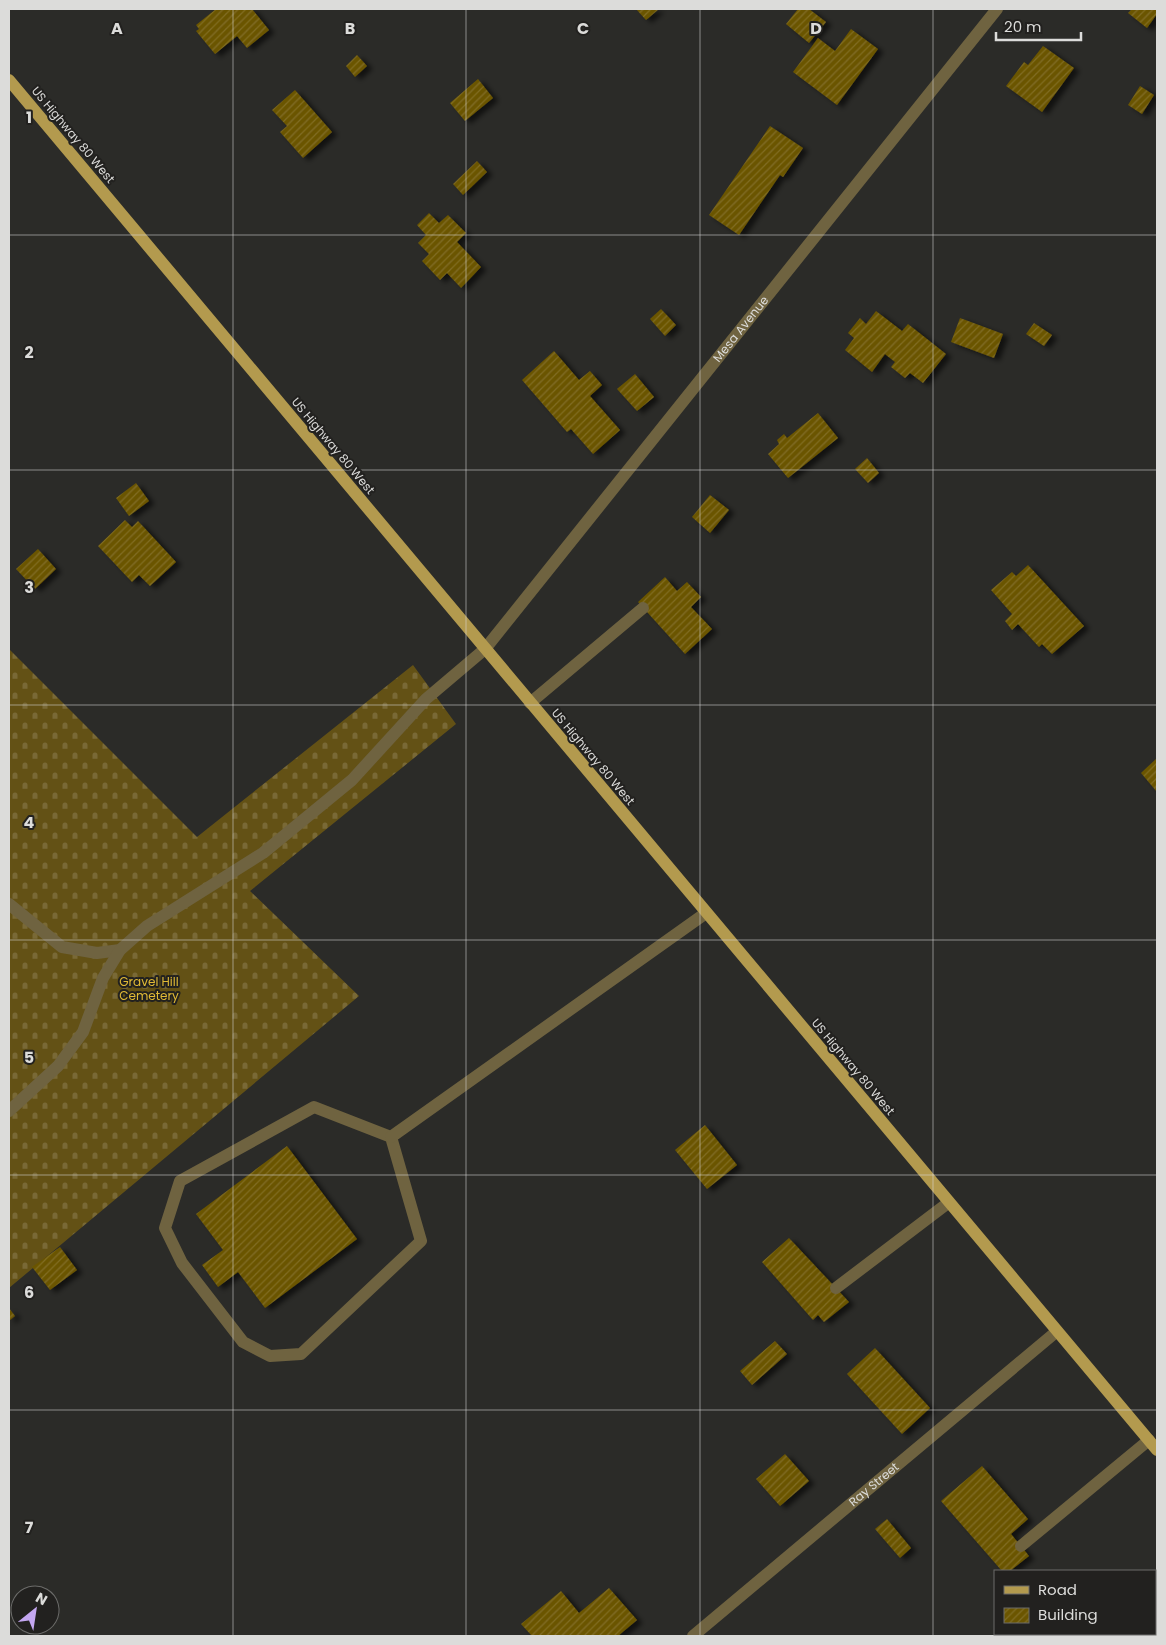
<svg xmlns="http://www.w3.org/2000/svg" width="1166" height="1645" font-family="Poppins,sans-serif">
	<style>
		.cemetery { fill: url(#cemetery-stones) }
		.building { fill: url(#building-hatch); filter: url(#shadow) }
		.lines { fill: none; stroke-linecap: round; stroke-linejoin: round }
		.minor { stroke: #6f6340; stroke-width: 12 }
		.major { stroke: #b39a4e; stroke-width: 12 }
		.grid { fill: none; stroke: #dcdcda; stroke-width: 1; stroke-opacity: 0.55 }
		.labels { text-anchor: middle; stroke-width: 4; stroke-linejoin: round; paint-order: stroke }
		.street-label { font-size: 12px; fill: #dcdcda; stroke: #22211f }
		.park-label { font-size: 12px; fill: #e1ba35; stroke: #22211f }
		.grid-label { font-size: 16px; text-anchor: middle; font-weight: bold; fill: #dcdcda; stroke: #22211f; stroke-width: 4; stroke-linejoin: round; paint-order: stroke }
	</style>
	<defs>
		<pattern id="cemetery-stones" width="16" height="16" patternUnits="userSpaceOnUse" patternTransform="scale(1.25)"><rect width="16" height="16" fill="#635115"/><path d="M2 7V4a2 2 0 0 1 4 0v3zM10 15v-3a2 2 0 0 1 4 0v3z" fill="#796936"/></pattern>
		<pattern id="building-hatch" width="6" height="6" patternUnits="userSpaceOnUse" patternTransform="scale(1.25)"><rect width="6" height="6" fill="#6b5500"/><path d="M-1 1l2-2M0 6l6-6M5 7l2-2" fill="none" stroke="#806d25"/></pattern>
		<filter id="shadow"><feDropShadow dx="5.5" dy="3" stdDeviation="2.5" flood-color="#0009"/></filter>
	</defs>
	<rect width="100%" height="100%" fill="#2b2b28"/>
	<polygon class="cemetery" points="9,649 197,837 413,665 456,724 250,891 359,996 9,1288"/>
	<g class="building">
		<polygon points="216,9 252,9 269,30 247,48 237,36 215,54 196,31 199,29 196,25"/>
		<polygon points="636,9 659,9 646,20"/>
		<polygon points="798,9 809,9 826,22 809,43 786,24"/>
		<polygon points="1132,9 1157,9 1157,14 1147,28 1128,13"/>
		<polygon points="851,29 878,49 837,105 793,72 818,38 835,51"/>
		<polygon points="1043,46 1074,68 1042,112 1006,86 1024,62 1028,65"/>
		<polygon points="357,55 367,66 355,77 346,66"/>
		<polygon points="478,79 493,98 465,121 450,103"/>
		<polygon points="1140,86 1154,95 1142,114 1128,105"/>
		<polygon points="295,90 332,132 303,158 280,132 287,126 272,110"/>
		<polygon points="770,126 803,148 783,177 780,175 739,235 709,215"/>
		<polygon points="477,161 487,172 463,195 453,184"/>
		<polygon points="429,213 439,223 448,215 466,233 457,242 481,267 461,288 447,273 440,280 422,261 429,254 418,243 426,235 417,225"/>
		<polygon points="661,309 676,325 665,336 650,319"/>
		<polygon points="876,311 902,331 908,324 946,354 923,383 910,373 905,378 891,367 895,362 885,354 872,372 845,350 854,338 848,333 860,318 866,324"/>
		<polygon points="960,318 1003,334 994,358 951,342"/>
		<polygon points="1034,323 1052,335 1044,346 1026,334"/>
		<polygon points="554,351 579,380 590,371 602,385 590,396 620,430 593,454 571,429 567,432 522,380"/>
		<polygon points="635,374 654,397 637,411 617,389"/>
		<polygon points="818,413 838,438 788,478 768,454 779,444 777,440 784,434 787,438"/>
		<polygon points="867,458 879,473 868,483 855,469"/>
		<polygon points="136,483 149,501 129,516 116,498"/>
		<polygon points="710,495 729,510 710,533 692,517"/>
		<polygon points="125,520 132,527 138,521 176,562 150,586 139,575 132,582 98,546"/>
		<polygon points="38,549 56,569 35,589 16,569"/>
		<polygon points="1028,565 1084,626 1052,654 1042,644 1039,647 1018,624 1012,630 1005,621 1012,614 991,590 1012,572 1016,576"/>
		<polygon points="665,577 677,591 687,582 701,597 691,607 712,629 685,654 638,602"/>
		<polygon points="1157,758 1157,792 1141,773"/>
		<polygon points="705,1125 737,1165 707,1189 675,1150"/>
		<polygon points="287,1146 357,1239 265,1308 238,1272 218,1287 202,1265 223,1250 196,1214"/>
		<polygon points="789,1238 849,1302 824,1322 818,1315 813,1320 762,1262"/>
		<polygon points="60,1247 77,1270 50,1290 32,1267"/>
		<polygon points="9,1308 15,1316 9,1321"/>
		<polygon points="775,1341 787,1354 752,1385 740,1371"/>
		<polygon points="875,1348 930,1408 902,1434 847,1374"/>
		<polygon points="785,1454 809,1481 780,1506 756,1479"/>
		<polygon points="982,1466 1028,1519 1011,1534 1029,1556 1010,1571 1002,1571 941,1501"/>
		<polygon points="887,1519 911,1548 900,1558 875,1529"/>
		<polygon points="609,1588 637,1620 618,1636 532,1636 521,1624 561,1591 579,1613"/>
		<polygon points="1057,1634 1106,1634 1108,1636 1057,1636"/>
	</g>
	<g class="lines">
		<g class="minor">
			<polyline points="530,703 643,608"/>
			<polyline points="9,904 62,947 97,953 120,950"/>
			<polygon points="314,1107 391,1137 421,1241 301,1354 270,1356 243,1342 182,1263 165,1228 180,1181"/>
			<path id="s1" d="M 9,1111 L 58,1066 L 83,1032 L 103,978 L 120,950 L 147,926 L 263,853 L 352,780 L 426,699 L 485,649 L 997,9"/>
			<polyline points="391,1137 706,913"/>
			<polyline points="836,1288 948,1203"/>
			<polyline points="1021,1546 1149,1440"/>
			<path id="s2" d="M 693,1636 L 1056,1332"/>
		</g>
		<polyline class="major" points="9,80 1157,1450"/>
	</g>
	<path class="grid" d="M 233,9 L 233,1636M 466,9 L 466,1636M 700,9 L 700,1636M 933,9 L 933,1636M 9,235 L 1157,235M 9,470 L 1157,470M 9,705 L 1157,705M 9,940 L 1157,940M 9,1175 L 1157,1175M 9,1410 L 1157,1410"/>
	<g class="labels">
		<g class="street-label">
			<text transform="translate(73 135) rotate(50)" y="4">US Highway 80 West</text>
			<text dy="4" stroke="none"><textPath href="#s1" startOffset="1084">Mesa Avenue</textPath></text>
			<text transform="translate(333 446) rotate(50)" y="4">US Highway 80 West</text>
			<text transform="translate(593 757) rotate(50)" y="4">US Highway 80 West</text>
			<text transform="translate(853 1067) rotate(50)" y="4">US Highway 80 West</text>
			<text dy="4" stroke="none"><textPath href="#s2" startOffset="236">Ray Street</textPath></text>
		</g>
		<g class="park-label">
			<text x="149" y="986">Gravel Hill<tspan x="149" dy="14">Cemetery</tspan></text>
		</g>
	</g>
	<g class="grid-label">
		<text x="117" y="34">A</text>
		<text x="350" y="34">B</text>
		<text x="583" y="34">C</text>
		<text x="816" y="34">D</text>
		<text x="29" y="123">1</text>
		<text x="29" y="358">2</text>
		<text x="29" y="593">3</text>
		<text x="29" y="828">4</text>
		<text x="29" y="1063">5</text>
		<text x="29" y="1298">6</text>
		<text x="29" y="1533">7</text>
	</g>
	<rect width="1166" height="1645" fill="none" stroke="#dcdcda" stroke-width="20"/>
	<rect x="994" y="1570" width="162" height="65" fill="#22211f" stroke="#6c6c6a"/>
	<rect x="1004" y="1586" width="25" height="8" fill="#b39a4e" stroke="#6c6c6a"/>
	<text x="1038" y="1595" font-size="15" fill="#dcdcda">Road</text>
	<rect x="1004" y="1608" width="25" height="15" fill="url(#building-hatch)" stroke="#6c6c6a"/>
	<text x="1038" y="1620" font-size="15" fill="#dcdcda">Building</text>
	<g transform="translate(35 1610) rotate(30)"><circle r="24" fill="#22211f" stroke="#6c6c6a"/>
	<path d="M0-4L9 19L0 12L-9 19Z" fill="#c4a7f1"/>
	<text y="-8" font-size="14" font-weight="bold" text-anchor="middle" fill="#dcdcda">N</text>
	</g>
	<path d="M996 32v8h85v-8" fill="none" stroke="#dcdcda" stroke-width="2.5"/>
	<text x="1004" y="32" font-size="15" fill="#dcdcda" stroke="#22211f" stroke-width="4" paint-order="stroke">20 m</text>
</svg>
